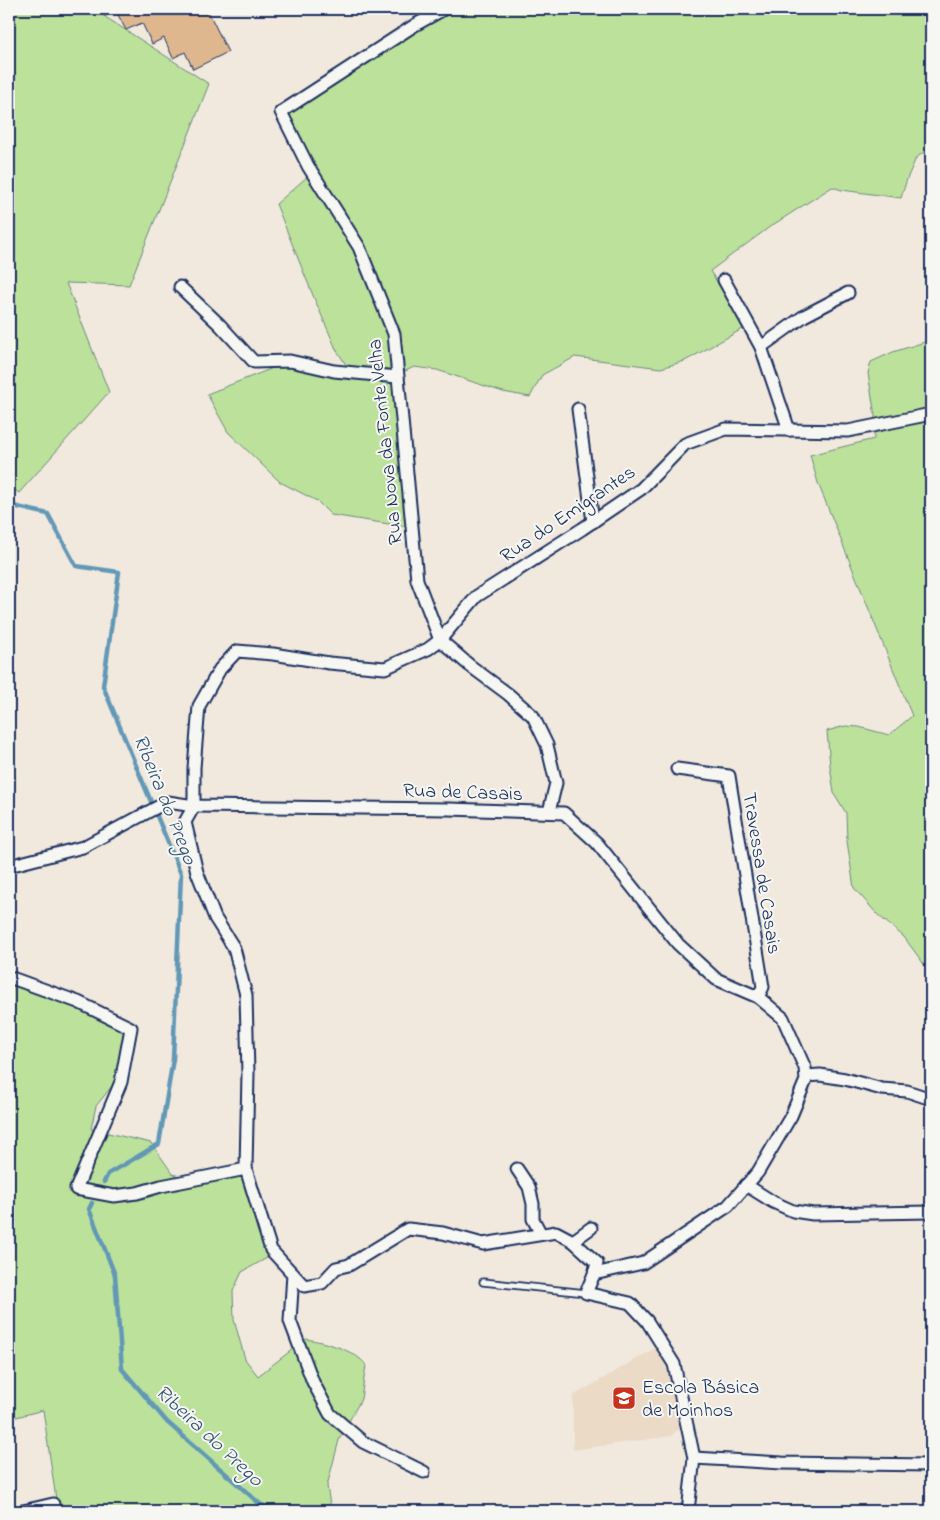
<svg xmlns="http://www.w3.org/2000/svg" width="940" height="1520" font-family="'Indie Flower',sans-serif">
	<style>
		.built { fill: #ebdac6 }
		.green { fill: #bce19b; stroke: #6c887c }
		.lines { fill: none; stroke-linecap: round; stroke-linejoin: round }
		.stream { stroke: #6298b6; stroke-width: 4.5 }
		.building { fill: #deb78f; stroke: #1b2f5e }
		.lane-casing { stroke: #1b2f5e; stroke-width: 9 }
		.street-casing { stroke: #1b2f5e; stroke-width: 15 }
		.lane { stroke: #f6f6f2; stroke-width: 5.5 }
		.street { stroke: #f6f6f2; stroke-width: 11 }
		.labels { text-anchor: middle; stroke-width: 4; stroke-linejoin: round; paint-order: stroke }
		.street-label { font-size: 20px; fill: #1b2f5e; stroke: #f6f6f2 }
		.poi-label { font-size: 20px; fill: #1b2f5e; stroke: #f6f6f2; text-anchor: start }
		.water-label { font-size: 21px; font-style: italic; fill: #33527b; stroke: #f6f6f2 }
	</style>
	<rect width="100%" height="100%" fill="#f1e9de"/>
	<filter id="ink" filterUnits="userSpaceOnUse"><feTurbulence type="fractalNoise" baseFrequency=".02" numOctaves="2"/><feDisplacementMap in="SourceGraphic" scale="10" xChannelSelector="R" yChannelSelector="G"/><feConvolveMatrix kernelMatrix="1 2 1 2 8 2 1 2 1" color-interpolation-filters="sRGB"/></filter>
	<g filter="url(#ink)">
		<polygon class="built" points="657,1347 666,1367 676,1400 680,1428 671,1436 573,1450 573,1396"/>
		<g class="green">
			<polygon points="9,9 93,9 209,84 129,285 66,283 109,392 19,493 9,486"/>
			<polygon points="444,9 931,9 931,147 916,158 907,179 901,198 842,190 832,187 771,226 710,271 746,327 685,361 661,368 575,357 542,375 530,397 503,392 437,370 414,367 397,375 408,527 331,515 317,501 280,482 228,432 207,394 278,366 348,368 336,349 312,293 276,204 308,176 275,108 343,64"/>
			<polygon points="931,340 931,974 904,937 878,915 854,888 847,841 846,813 834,793 830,766 827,731 845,726 859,727 889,735 912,716 818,483 810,455 874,439 875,416 868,373 871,362 893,352"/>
			<path d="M 9,980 L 134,1025 L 121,1075 L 96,1106 L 91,1129 L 151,1143 L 173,1174 L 186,1178 L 240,1177 L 252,1189 L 267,1242 L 267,1258 L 242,1272 L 233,1291 L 234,1320 L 245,1359 L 258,1376 L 306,1339 C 325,1342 355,1350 366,1365 L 361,1399 L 339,1440 L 327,1486 L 330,1505 L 338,1511 L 43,1511 L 57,1506 L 43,1410 L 9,1419 Z"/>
		</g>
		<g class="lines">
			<g class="stream">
				<polyline points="9,505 48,514 76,566 119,572 103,686 181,874 173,1059 159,1144 108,1174 104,1182"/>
				<polyline points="92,1203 89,1209 115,1275 122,1369 167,1422 260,1504 275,1511"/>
			</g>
		</g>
		<polygon class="building" points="101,9 207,9 228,52 193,69 185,52 173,58 164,38 152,44 142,23 126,30 116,11 105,16"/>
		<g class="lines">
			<g class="lane-casing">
				<polyline id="lane" points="483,1282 586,1293"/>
			</g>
			<g class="street-casing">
				<g id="street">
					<polyline points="444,9 415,25 281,112 308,166 359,247 394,334 417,580 440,640 469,665 508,694 533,716 547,745 556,783 549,812"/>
					<polyline points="724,280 761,347 789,430"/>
					<polyline points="180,287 220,325 254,362 290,361 334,371 398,377"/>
					<polyline points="761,347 804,316 848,293"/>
					<polyline points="578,409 593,522"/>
					<polyline points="677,769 729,776 763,987 758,997"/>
					<polyline points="9,866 83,847 163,804 168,802 194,806 449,809 564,813 597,843 678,944 716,979 758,997 783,1018 805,1068 806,1080 791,1116 758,1172 728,1206 643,1263 594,1274"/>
					<polyline points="9,977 78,1002 131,1028 121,1082 76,1189 114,1196 137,1193 161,1186 246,1169"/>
					<polyline points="806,1076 820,1075 845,1079 882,1089 907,1091 931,1099"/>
					<polyline points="517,1169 529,1187 533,1204 533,1219 541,1234"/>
					<polyline points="746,1185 773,1202 793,1211 813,1214 931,1212"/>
					<polyline points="573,1241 591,1228"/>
					<polyline points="293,1274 290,1321 313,1382 330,1414 363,1442 424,1472"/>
					<polyline points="694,1458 782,1463 931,1465"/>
					<polyline points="23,1511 53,1504"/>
					<polyline points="688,1511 694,1458 674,1364 647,1321 630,1303 586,1293 594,1274 597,1263 573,1241 556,1232 483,1244 443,1233 408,1229 349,1265 336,1268 322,1283 304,1286 271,1250 246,1169 248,1073 246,995 234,948 215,918 197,872 185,822 194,806 194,768 199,706 220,669 237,651 273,654 329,663 385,668 428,649 440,640 477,596 582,529 641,489 685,444 726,429 848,431 931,414"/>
				</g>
			</g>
			<use href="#lane" class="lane"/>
			<use href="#street" class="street"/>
		</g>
	</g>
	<defs>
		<g id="school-square" transform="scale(1.25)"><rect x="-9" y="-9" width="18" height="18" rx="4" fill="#c8321e" stroke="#f6f6f2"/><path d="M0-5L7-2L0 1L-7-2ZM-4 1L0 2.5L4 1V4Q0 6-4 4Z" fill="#fff"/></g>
	</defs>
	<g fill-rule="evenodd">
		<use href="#school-square" x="624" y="1398"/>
	</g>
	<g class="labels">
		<g class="street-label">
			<text transform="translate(384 442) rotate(-96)" y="7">Rua Nova da Fonte Velha</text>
			<text transform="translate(567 513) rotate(-34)" y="7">Rua do Emigrantes</text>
			<text transform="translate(463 791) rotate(2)" y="7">Rua de Casais</text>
			<text transform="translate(763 873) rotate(81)" y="7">Travessa de Casais</text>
		</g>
		<g class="poi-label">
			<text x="642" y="1393">Escola Básica<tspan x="642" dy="23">de Moinhos</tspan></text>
		</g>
		<g class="water-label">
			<text transform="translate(166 799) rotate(68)" y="7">Ribeira do Prego</text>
			<text transform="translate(210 1435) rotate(43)" y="7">Ribeira do Prego</text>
		</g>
	</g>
	<rect width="940" height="1520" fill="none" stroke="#f6f6f2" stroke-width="30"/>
	<rect x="15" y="15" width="910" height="1490" fill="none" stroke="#1b2f5e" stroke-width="2" filter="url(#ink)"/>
</svg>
